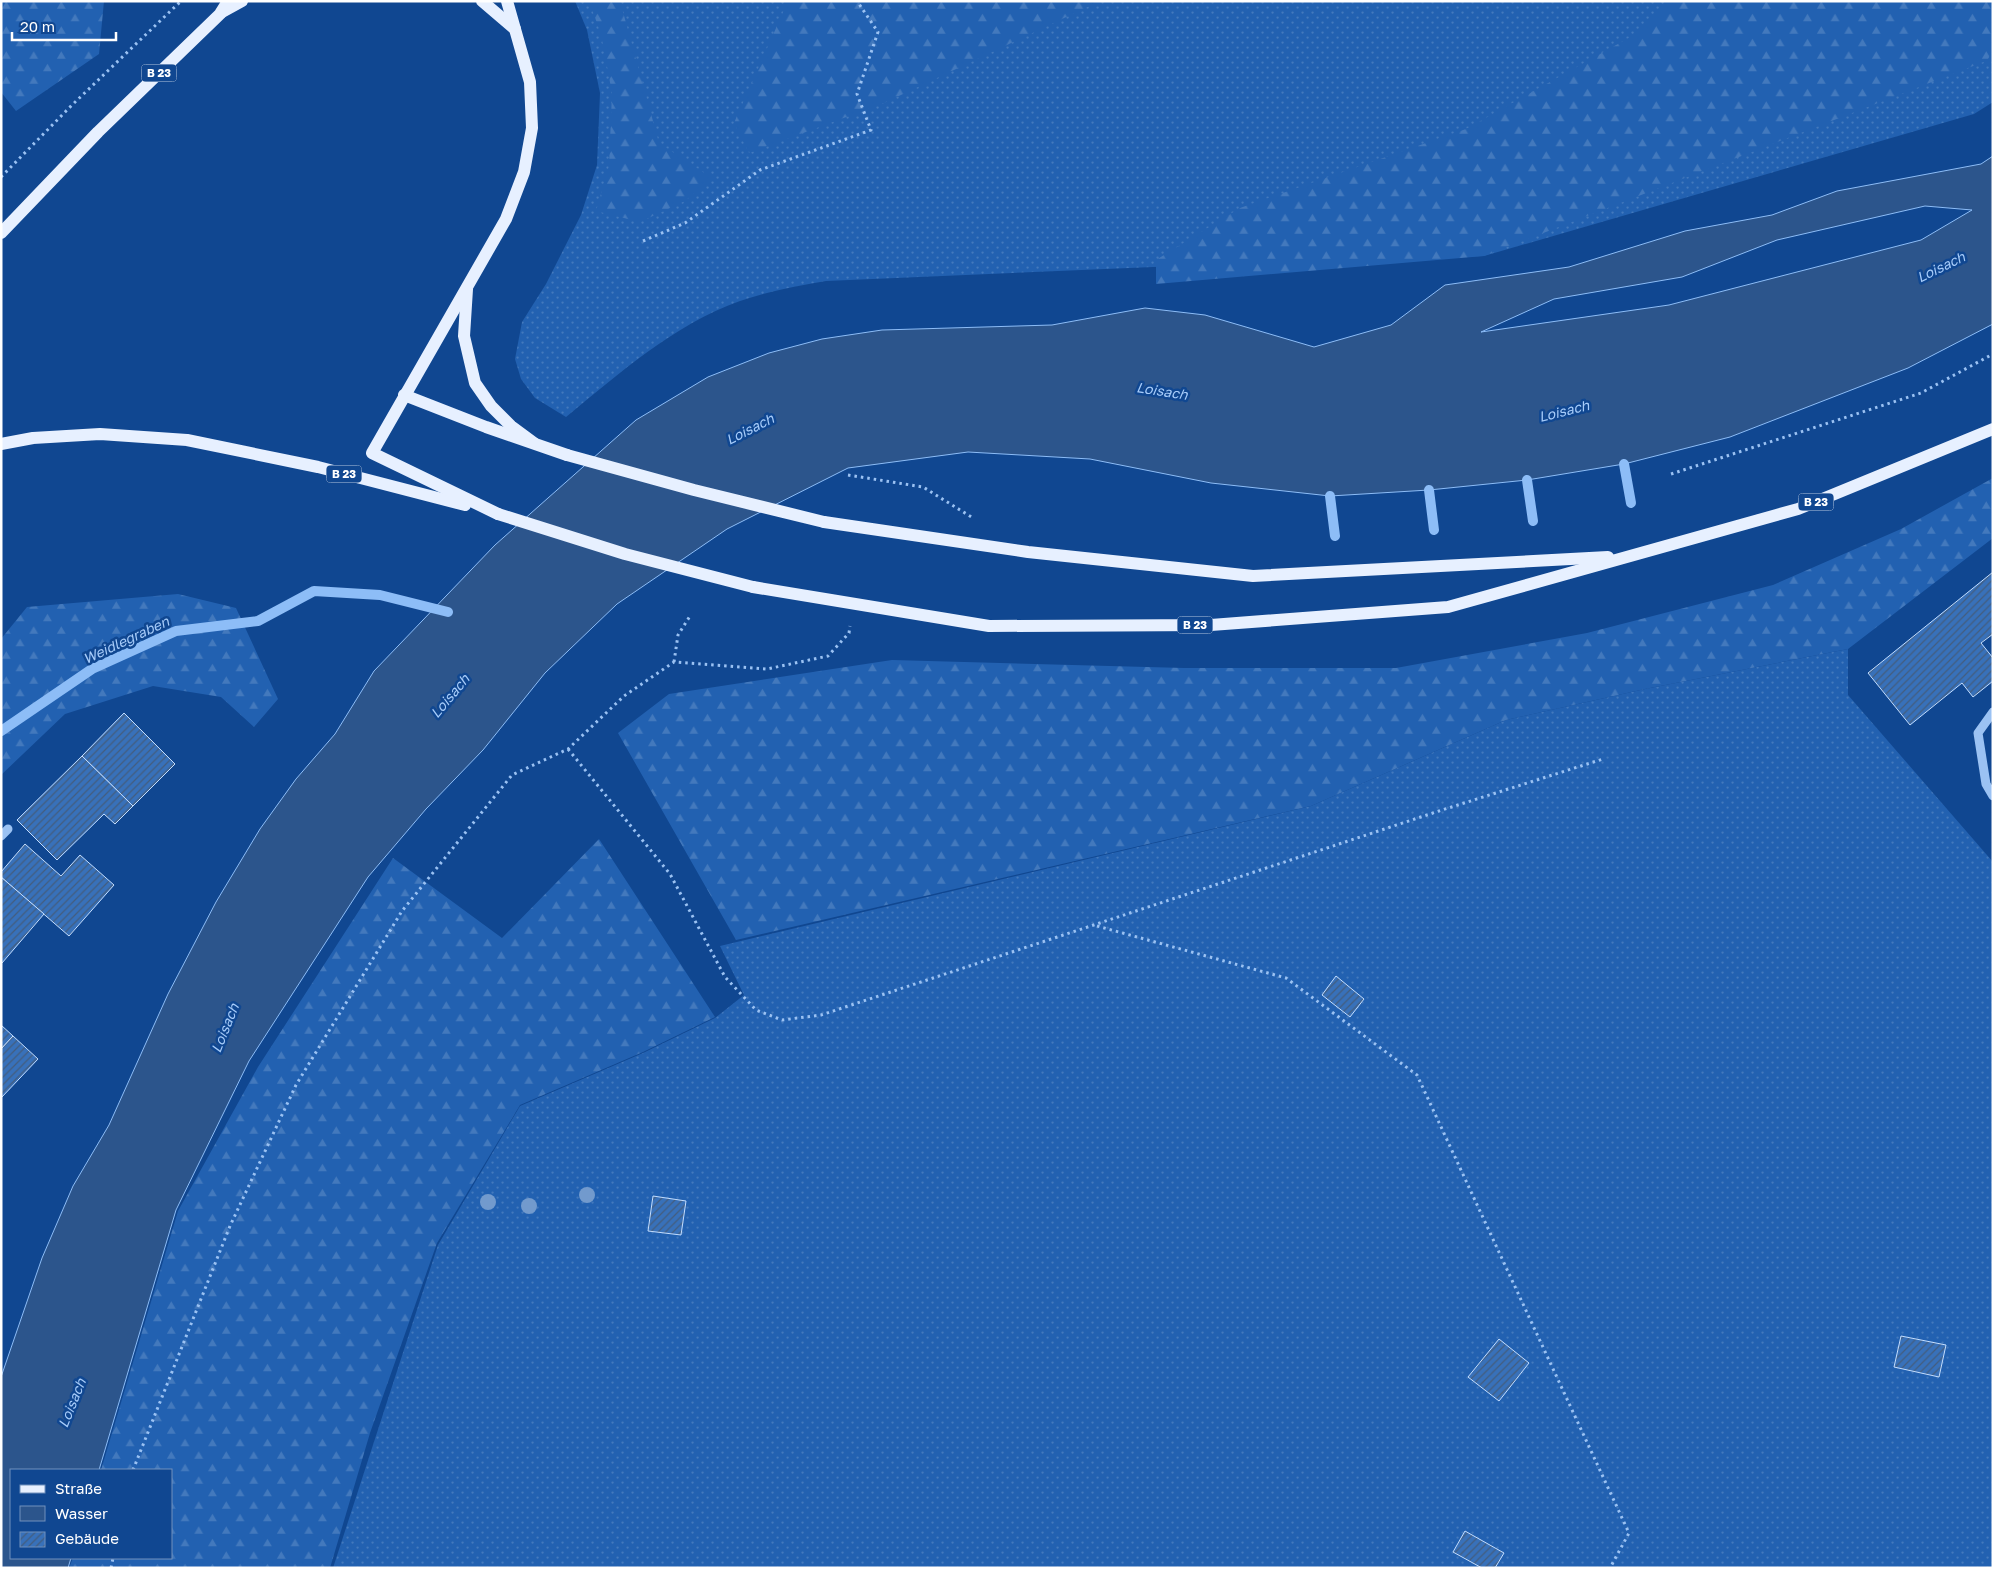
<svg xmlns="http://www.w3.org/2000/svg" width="1994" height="1569" font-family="'Golos Text',sans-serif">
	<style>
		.grass { fill: url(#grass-dots) }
		.forest { fill: url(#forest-firs) }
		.water { fill: #2c558c; stroke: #8dbdf7; fill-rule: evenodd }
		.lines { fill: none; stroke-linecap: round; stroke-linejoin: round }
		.stream { stroke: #8dbdf7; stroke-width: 10 }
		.building { fill: url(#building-hatch); stroke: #c3ddfe }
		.path { stroke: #9bc2f3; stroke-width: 3; stroke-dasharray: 2.5 4; stroke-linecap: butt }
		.minor { stroke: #9bc2f3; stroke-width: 9 }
		.major { stroke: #e7f0ff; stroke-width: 12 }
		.major-bridge { stroke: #e7f0ff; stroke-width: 12 }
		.tree { fill: #729acd }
		.labels { text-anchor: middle; stroke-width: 5; stroke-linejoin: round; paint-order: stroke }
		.shield { fill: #104791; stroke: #b7c8de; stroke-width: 1 }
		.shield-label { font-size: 11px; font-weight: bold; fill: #fff }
		.water-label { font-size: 14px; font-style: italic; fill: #a7ccfa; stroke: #104791 }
	</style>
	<defs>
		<pattern id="grass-dots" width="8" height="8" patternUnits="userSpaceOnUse" patternTransform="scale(1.25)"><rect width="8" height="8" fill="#2261b1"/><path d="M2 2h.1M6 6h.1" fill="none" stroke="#4379bd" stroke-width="1.8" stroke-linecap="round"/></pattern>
		<pattern id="forest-firs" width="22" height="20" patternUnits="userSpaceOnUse" patternTransform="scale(1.25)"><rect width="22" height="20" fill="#2261b1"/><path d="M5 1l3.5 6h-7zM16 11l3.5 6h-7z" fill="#4379bd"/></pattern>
		<pattern id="building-hatch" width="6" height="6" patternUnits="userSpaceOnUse" patternTransform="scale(1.25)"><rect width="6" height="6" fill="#3871ba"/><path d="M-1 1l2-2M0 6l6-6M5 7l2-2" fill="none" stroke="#435d7e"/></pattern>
	</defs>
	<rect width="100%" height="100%" fill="#104791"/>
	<g class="grass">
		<path d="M 575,1 L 1993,1 L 1993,102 L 1974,114 L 1484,256 L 1153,267 L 826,281 C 798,286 768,291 740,301 C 673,325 620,373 566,417 L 535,398 L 521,379 L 515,359 L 522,322 L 546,284 L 581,215 L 597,165 L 600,93 L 587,30 Z"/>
		<polygon points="1848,649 1848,695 1993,862 1993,1568 333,1568 438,1245 520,1106 643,1053 715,1018 744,995 720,946 1311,806 1506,720 1645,689"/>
	</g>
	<g class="forest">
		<polygon points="1,1 104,1 99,54 16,111 1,92"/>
		<polygon points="589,1 620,1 659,143 712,178 685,201 640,222 596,211 609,166 612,93 601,34"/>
		<polygon points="788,1 1100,1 884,103 749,153 734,123"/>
		<polygon points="1670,1 1993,1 1993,51 1986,61 1484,256 1156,284 1156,260 1240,208 1466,129 1634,35"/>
		<polygon points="1993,478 1993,538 1848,649 1645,689 1506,720 1311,806 736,940 618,733 669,694 892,660 1184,668 1396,668 1587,633 1773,585 1901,529"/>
		<polygon points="178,594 236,608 278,699 254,727 221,697 153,686 65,714 1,775 1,639 27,607"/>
		<polygon points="599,839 715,1017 643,1052 520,1105 437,1243 370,1433 330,1568 69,1568 73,1558 171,1558 171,1470 101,1470 178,1211 258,1067 393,858 502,938"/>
	</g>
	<path class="water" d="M 1993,156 L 1993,324 L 1908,368 L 1730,437 L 1624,464 L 1527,480 L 1429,490 L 1330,496 L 1211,483 L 1090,459 L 968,452 L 848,468 L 727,529 L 617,604 L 545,673 L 483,750 L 426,809 L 368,877 L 249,1061 L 176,1210 L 99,1470 L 11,1470 L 11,1558 L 71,1558 L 68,1568 L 1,1568 L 1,1377 L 42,1258 L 73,1186 L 109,1125 L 168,994 L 216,902 L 260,829 L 296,779 L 335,734 L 374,671 L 495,545 L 636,420 L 708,377 L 769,353 L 822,339 L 882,330 L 1052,325 L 1145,308 L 1205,315 L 1314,347 L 1391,325 L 1445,285 L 1569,267 L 1685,231 L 1772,215 L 1837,191 L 1981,164 ZM 1925,206 L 1972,210 L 1921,240 L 1669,305 L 1481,332 L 1554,299 L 1682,277 L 1777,240 Z"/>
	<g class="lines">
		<g class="stream">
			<polyline points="1624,464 1631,503"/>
			<polyline points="1527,480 1533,521"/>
			<polyline points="1429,490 1434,530"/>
			<polyline points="1330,496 1335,536"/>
			<polyline points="1,731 92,669 176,631 258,621 314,591 380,595 448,612"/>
		</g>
	</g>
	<g class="building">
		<polygon points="1993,572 1993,634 1981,643 1993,658 1993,681 1973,697 1962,683 1910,725 1868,673"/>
		<polygon points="124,713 175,764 133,806 82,756"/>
		<polygon points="82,756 133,806 115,824 104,814 57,860 17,820"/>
		<polygon points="25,844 61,876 80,855 114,885 69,936 1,877 1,872"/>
		<polygon points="1,877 44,914 2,963 1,962"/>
		<polygon points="1336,976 1364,999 1350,1017 1322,995"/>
		<polygon points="1,1025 13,1036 1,1049"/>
		<polygon points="13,1036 38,1059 1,1098 1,1049"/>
		<polygon points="653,1196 686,1201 681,1235 648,1231"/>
		<polygon points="1901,1336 1946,1345 1939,1377 1894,1367"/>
		<polygon points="1499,1339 1529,1363 1499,1401 1468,1377"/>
		<polygon points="1465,1531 1504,1553 1495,1568 1482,1568 1453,1552"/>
	</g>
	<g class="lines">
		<g class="path">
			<polyline points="1,177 72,105 181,1"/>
			<polyline points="643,241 685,223 760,170 871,130 857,94 878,32 857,1"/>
			<polyline points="1671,474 1921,393 1993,354"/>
			<polyline points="848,475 923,487 973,518"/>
			<polyline points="674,662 678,635 690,616"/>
			<polyline points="568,749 670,874 725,977 756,1010 782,1020 821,1015 1439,811 1603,759"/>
			<polyline points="1097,926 1286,978 1417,1075 1629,1533 1610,1568"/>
			<polyline points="133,1470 230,1226 296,1085 402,911 512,775 568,749 624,696 674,662 767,669 828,656 849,633 850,626"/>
			<polyline points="111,1568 113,1558"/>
		</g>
		<g class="minor">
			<polyline points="1993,712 1978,733 1986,784 1993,796"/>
			<polyline points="1,836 8,829"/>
		</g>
		<g class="major">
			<polyline points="482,1 515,29"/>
			<polyline points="222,12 242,1"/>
			<polyline points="1,233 98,132 220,14 228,1"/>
			<polyline points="467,289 464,336 475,383 491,406 511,426 534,443"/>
			<polyline points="404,395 486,427 567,455"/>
			<polyline points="1,444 33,438 100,434 187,440 318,467 465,505"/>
			<polyline points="498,514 372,453 506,219 524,172 532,128 530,82 507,1"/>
			<polyline points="824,522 1028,552 1253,576 1608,557"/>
			<polyline points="753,587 989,626 1211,625 1448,607 1798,509 1993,429"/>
		</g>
		<g class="major-bridge">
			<polyline points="567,455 694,490 824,522"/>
			<polyline points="498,514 625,554 753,587"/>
		</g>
	</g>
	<g class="tree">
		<circle cx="587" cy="1195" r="8"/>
		<circle cx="488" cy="1202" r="8"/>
		<circle cx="529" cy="1206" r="8"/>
	</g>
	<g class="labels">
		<g class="shield">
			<rect x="141.5" y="64.5" width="35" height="17" rx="4"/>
			<rect x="326.5" y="465.5" width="35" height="17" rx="4"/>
			<rect x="1798.5" y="493.5" width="35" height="17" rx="4"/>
			<rect x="1177.5" y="616.5" width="35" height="17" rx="4"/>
		</g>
		<g class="shield-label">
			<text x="159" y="77">B 23</text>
			<text x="344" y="478">B 23</text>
			<text x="1816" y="506">B 23</text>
			<text x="1195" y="629">B 23</text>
		</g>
		<g class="water-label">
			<text transform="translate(1941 267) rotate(-26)" y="5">Loisach</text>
			<text transform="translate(1162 391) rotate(9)" y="5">Loisach</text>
			<text transform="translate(1564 411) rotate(-14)" y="5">Loisach</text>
			<text transform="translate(750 429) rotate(-27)" y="5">Loisach</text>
			<text transform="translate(126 640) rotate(-25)" y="5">Weidlegraben</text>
			<text transform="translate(450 696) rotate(-50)" y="5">Loisach</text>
			<text transform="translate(225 1028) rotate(-68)" y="5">Loisach</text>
			<text transform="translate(72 1403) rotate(-68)" y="5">Loisach</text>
		</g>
	</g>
	<rect width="1994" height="1569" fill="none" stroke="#ffffff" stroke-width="5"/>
	<rect x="10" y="1469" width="162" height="90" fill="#104791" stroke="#7091bd"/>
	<rect x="20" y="1485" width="25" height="8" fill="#e7f0ff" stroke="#7091bd"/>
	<text x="55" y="1494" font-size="15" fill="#ffffff">Straße</text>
	<rect x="20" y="1506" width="25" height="15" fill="#2c558c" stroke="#7091bd"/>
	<text x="55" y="1519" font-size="15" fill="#ffffff">Wasser</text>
	<rect x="20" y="1532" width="25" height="15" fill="url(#building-hatch)" stroke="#7091bd"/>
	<text x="55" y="1544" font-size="15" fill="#ffffff">Gebäude</text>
	<path d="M12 32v8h104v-8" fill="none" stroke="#ffffff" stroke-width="2.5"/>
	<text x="20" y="32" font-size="15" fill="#ffffff" stroke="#104791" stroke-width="4" paint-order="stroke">20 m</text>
</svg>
